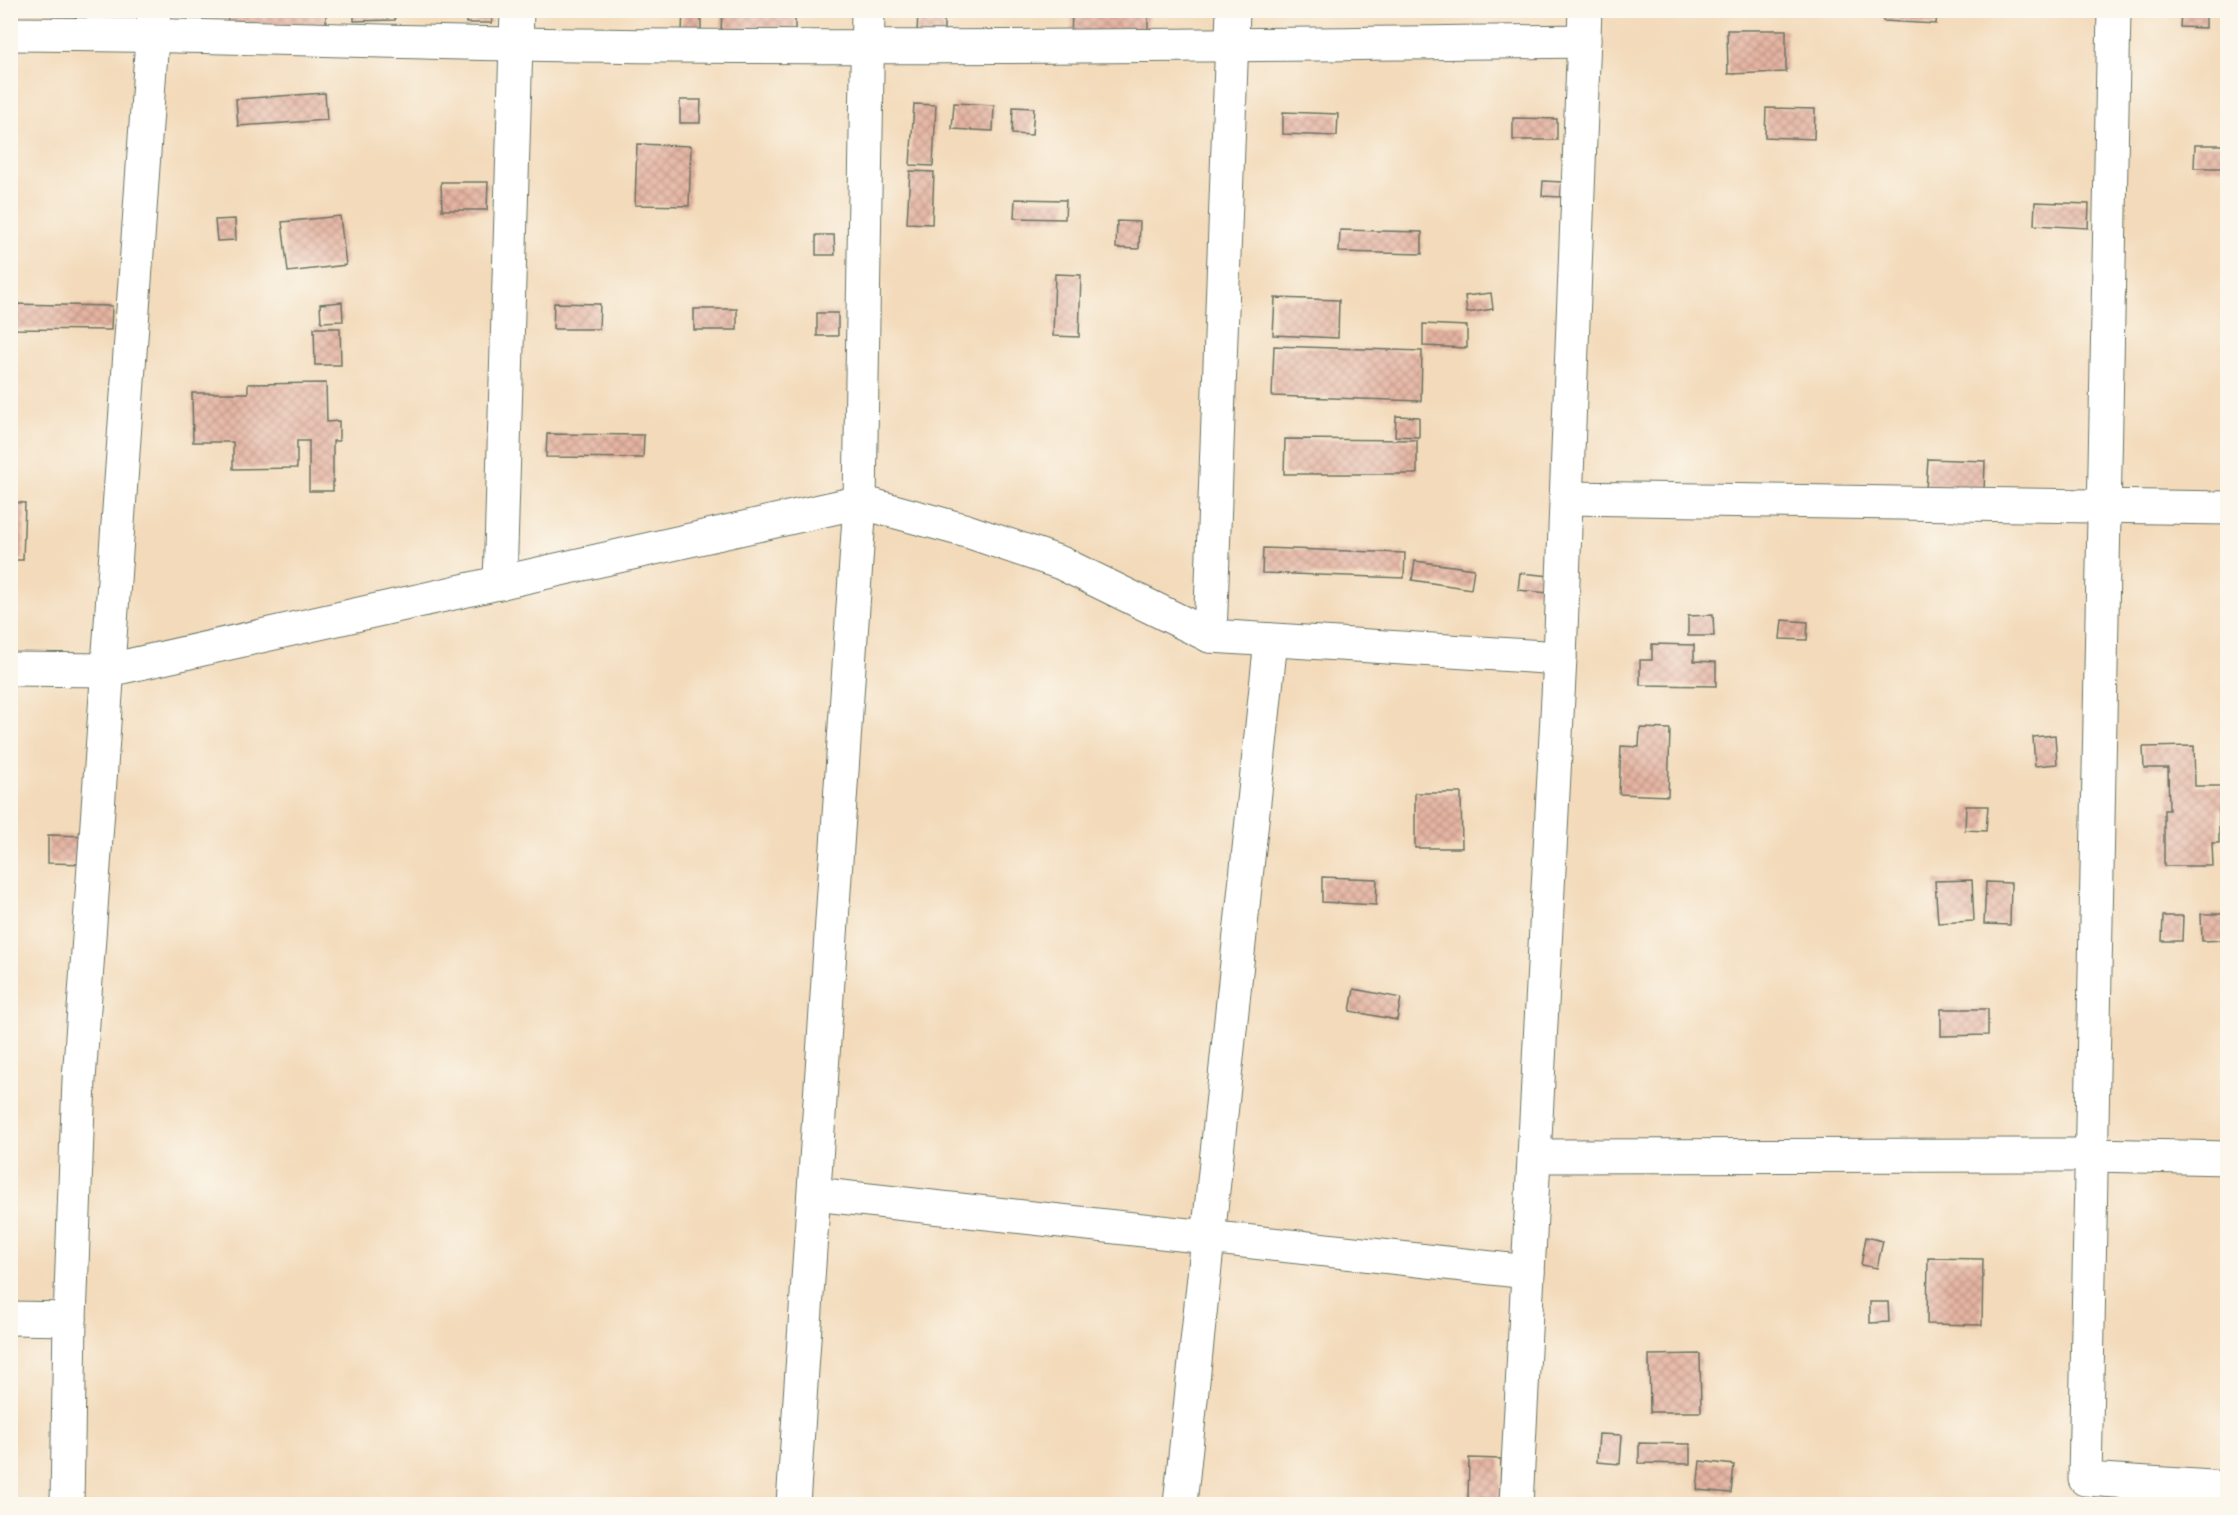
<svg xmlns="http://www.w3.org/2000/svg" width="2238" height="1515" font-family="'Architects Daughter',sans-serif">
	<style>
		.building { fill: url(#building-cross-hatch) }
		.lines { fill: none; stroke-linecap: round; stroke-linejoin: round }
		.minor-casing { stroke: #697463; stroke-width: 35 }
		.minor { stroke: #fff; stroke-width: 33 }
	</style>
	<defs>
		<pattern id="building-cross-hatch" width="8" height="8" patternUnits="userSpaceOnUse" patternTransform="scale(1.5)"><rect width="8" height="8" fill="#e6b4a2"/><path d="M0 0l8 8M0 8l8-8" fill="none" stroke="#ba9485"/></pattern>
	</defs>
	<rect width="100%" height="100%" fill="#fbf7ec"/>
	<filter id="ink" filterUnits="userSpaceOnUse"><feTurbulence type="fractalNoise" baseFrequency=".0167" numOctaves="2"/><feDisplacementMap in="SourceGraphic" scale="12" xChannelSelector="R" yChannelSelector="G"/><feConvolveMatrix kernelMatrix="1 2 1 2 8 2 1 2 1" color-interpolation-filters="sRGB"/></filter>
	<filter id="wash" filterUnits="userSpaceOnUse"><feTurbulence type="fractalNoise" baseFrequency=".008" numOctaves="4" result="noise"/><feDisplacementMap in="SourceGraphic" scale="24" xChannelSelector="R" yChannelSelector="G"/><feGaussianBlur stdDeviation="1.35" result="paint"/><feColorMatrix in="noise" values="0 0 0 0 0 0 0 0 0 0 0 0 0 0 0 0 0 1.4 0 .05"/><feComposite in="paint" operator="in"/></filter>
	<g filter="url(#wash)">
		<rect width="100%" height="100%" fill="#f3daba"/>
		<g id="blocks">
			<g class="building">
				<polygon points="227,10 326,10 326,26 228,27"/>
				<polygon points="354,10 394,10 395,20 354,21"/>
				<polygon points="466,10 491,10 492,23 466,23"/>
				<polygon points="683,10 701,11 701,32 682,32"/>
				<polygon points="722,10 795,10 795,35 721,32"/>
				<polygon points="918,10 944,10 944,35 917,34"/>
				<polygon points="1883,10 1937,10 1936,24 1883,21"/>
				<polygon points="2181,10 2206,10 2206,28 2180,27"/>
				<polygon points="1072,11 1148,12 1148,39 1071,39"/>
				<polygon points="1727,30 1786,30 1786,72 1728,74"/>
				<polygon points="325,93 327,120 238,126 236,99"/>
				<polygon points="680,100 701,100 700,123 680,123"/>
				<polygon points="954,103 994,105 993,131 952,129"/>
				<polygon points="914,104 936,105 933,166 910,165"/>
				<polygon points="1013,107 1034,108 1032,135 1012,134"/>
				<polygon points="1766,108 1815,109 1814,139 1765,137"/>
				<polygon points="1283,112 1338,114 1337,136 1283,134"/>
				<polygon points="1513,118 1557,119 1557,140 1513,140"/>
				<polygon points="637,144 691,146 689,206 635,205"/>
				<polygon points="2195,145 2228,145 2228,168 2194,168"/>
				<polygon points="910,171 934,172 932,224 907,223"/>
				<polygon points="1543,181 1562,182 1561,197 1542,196"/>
				<polygon points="441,182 488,182 487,210 442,210"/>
				<polygon points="1015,199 1066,200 1065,219 1014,218"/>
				<polygon points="2035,202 2089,204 2088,228 2034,225"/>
				<polygon points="340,216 346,265 288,272 282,222"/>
				<polygon points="235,219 236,240 217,241 215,220"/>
				<polygon points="1117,221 1140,222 1139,249 1116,248"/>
				<polygon points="1340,230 1422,232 1422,254 1339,252"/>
				<polygon points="816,235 834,235 835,255 816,255"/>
				<polygon points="1055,274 1081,275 1079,337 1053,336"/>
				<polygon points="1491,293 1493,309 1467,313 1465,296"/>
				<polygon points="1275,298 1339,300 1338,338 1273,335"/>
				<polygon points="342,302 343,321 321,322 320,304"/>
				<polygon points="554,303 600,304 599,329 553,329"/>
				<polygon points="10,304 112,306 111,330 10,329"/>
				<rect x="694" y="309" width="43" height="21"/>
				<rect x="817" y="313" width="21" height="23"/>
				<polygon points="1423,324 1467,326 1467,348 1423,346"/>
				<polygon points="314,328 340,328 341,365 315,365"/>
				<polygon points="1274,346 1422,351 1421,401 1272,396"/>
				<polygon points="326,383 327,422 339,421 339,441 333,441 333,491 309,491 309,441 297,441 297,468 233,469 233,442 193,442 192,393 248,393 248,384"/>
				<polygon points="1396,416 1419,417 1419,437 1395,436"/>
				<polygon points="547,434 644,435 643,458 546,457"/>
				<polygon points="1285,439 1417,440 1417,474 1284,474"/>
				<polygon points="1928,459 1985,461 1984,493 1926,490"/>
				<polygon points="10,502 25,503 23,560 10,560"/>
				<polygon points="1263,548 1405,553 1404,578 1262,573"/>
				<polygon points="1415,561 1474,569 1471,589 1412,580"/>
				<polygon points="1520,573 1551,576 1549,593 1518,590"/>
				<polygon points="1713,615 1714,636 1688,636 1688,616"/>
				<polygon points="1782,620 1808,622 1807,640 1780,639"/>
				<polygon points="1652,644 1694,645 1694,661 1716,662 1716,686 1640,685 1640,660 1652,660"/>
				<polygon points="1640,728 1670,729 1668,796 1619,794 1621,746 1639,747"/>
				<polygon points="2055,735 2057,764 2035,766 2033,737"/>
				<polygon points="2194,746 2195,786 2228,786 2228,810 2219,809 2219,843 2212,843 2213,866 2164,866 2164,810 2169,810 2168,768 2144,768 2143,747"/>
				<polygon points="1415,793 1461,793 1462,848 1415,848"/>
				<polygon points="1966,806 1988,806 1986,831 1965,830"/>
				<polygon points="48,835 88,836 88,864 48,863"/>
				<polygon points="1322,877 1377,879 1376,905 1322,902"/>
				<polygon points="1972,880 1974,921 1938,923 1935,881"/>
				<polygon points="1986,882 2011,883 2010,925 1984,924"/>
				<polygon points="2201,914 2228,914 2228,940 2202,941"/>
				<polygon points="2163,916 2183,916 2182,941 2162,941"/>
				<polygon points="1354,989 1401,998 1397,1020 1350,1011"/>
				<polygon points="1941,1009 1988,1009 1988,1035 1941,1036"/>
				<polygon points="1866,1237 1883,1241 1877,1268 1861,1265"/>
				<polygon points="1928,1258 1983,1259 1982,1325 1927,1324"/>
				<polygon points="1870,1302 1888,1302 1889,1322 1870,1323"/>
				<polygon points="1700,1354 1701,1412 1650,1412 1649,1355"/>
				<polygon points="1599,1434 1622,1435 1620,1464 1597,1462"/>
				<polygon points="1639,1443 1690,1444 1690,1464 1639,1463"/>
				<polygon points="1469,1458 1501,1459 1500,1500 1468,1499"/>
				<polygon points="1700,1461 1734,1465 1731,1493 1697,1490"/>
			</g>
		</g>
	</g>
	<g filter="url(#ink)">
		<use href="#blocks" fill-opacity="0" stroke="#697463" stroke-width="1.5"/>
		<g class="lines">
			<g class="minor-casing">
				<g id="minor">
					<polyline points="2114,10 2085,1479 2228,1488"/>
					<path d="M 10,34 C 179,34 348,41 516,44 C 872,50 1228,45 1584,41"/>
					<polyline points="1566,498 2228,508"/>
					<polyline points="500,583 517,10"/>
					<polyline points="1210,636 1233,10"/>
					<polyline points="10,669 109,670 860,502 967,531 1061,563 1210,636 1560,658"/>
					<polyline points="1534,1156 2092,1155 2228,1158"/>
					<polyline points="814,1194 1528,1272"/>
					<polyline points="10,1318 70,1319"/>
					<polyline points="67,1504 70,1319 79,1080 154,10"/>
					<polyline points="793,1504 860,502 868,10"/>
					<polyline points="1180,1504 1271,640"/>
					<polyline points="1516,1504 1560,658 1585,10"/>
				</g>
			</g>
			<use href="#minor" class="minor"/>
		</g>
	</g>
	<rect width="2238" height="1515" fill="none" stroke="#fbf7ec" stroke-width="36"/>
</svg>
